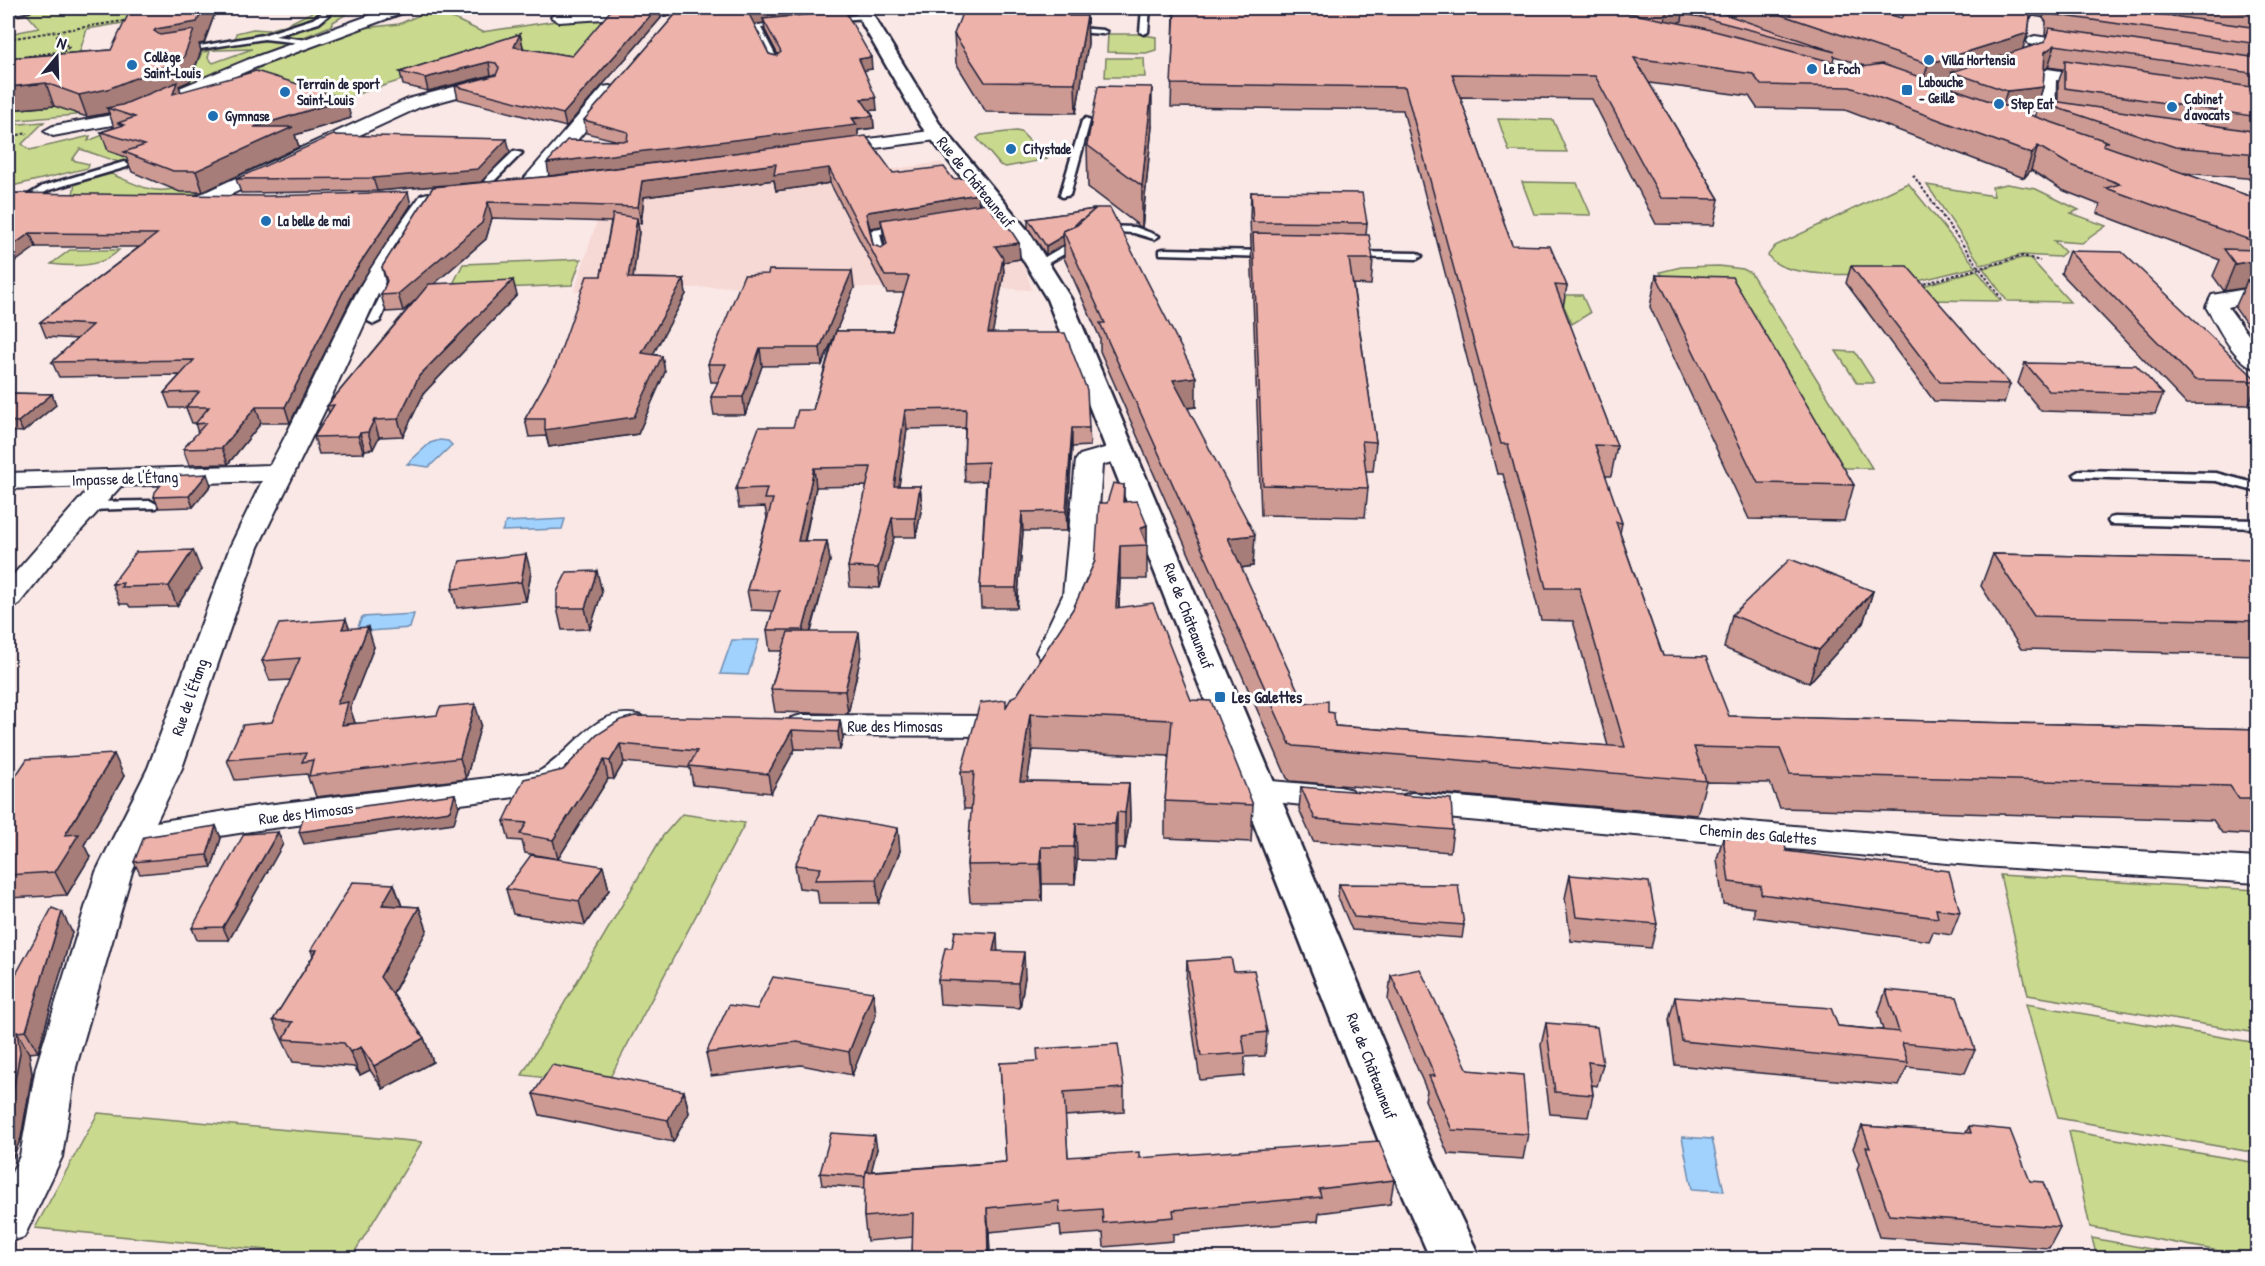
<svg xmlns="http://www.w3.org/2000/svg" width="2265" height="1266" font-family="'Patrick Hand',sans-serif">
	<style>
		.built { fill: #f6d8d4 }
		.green { fill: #c9d98d; stroke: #767e64; stroke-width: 1.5 }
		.water { fill: #a1d2fe; stroke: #6e8cb0; stroke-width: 1.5 }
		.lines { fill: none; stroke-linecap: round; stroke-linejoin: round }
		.service-casing { stroke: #22223b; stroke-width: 5 }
		.minor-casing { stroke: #22223b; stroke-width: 4 }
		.secondary-casing { stroke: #22223b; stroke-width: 5 }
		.path { stroke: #22223b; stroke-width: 2; stroke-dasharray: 3 2; stroke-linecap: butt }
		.service { fill: #fff; fill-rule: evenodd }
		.minor { fill: #fff; fill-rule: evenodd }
		.secondary { fill: #fff; fill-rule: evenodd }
		.wall { fill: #cc9a93; stroke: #22223b; stroke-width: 1.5; fill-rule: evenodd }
		.shaded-wall { fill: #a67d78; stroke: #22223b; stroke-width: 1.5 }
		.building { fill: #edb3ab; stroke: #22223b; stroke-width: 1.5 }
		.poi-dot { fill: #1f6fb2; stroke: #fff; stroke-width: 2 }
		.labels { text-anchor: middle; stroke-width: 6; stroke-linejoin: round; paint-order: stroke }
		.far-poi-label { font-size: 14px; font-weight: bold; fill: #22223b; stroke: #fff; text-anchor: start }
		.street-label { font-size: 16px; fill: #22223b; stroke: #fff }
		.poi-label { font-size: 16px; font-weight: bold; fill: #22223b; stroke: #fff; text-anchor: start }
	</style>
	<rect width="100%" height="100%" fill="#fae8e6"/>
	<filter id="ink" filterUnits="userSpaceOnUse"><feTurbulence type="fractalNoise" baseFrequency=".0167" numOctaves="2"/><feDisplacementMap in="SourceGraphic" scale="12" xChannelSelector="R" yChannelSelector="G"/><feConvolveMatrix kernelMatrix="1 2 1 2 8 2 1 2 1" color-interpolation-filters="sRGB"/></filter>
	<g filter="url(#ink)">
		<polygon class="built" points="798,156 814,181 941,162 1025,268 1032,290 981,287 971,290 768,285 574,292 601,209 616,183"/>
		<g class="green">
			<polygon points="34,8 245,8 190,12 87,29 77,60 8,67 8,34 39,28 27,14 8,18 8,13"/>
			<polygon points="348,9 350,12 333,22 333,25 194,82 136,88 155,70 196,66 202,52 210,51 208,58 213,63 252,49 189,51 193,47 236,38 236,33 253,29 268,30 288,24 314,11"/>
			<polygon points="433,9 482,32 569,19 612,17 582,55 542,62 487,53 130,166 80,149 72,160 89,164 88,168 8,187 8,125 44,122 22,144 30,150 90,136 88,141 194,99 288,54 355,29 399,24"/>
			<polygon points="1108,34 1138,34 1156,37 1156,50 1146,53 1107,52"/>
			<polygon points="1106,58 1144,58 1145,77 1105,77"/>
			<path d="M 128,99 C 115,111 105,119 87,114 L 8,121 L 8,110 Z"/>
			<polygon points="1498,119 1553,120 1567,152 1509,151"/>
			<polygon points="1016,131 1021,132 1047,159 1006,167 1000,165 977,138 981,135"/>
			<path d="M 111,174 C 127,180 147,192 165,190 C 189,189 195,172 223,181 L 186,198 L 73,195 L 75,183 Z"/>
			<polygon points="1522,182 1577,183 1591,215 1534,214"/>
			<path d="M 1908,183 L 1976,267 L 1914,282 L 1901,273 C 1874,274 1780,281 1768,255 L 1775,246 Z"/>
			<polygon points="2007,184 2036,189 2079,210 2071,213 2106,226 2082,243 2054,241 2065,252 2059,257 2022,255 1981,265 1927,185 1994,196 1992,187"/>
			<path d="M 70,250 L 119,250 C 103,267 73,267 51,264 Z"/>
			<polygon points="2022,258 2030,258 2070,302 2007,301 1983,268"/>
			<polygon points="581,259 572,285 450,290 463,264"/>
			<polygon points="1719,266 1743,269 1751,273 1872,468 1817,468 1680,305 1660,272 1681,267"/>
			<polygon points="1977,270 2001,301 1924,300 1912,289"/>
			<polygon points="1559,295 1582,295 1590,313 1572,324"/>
			<polygon points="1836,351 1855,352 1875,383 1857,383"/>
			<polygon points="682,814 745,823 606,1085 522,1075 662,837"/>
			<polygon points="2000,875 2257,890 2257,1033 2028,995"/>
			<polygon points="2026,1004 2257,1043 2257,1153 2058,1118"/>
			<polygon points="98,1113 422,1142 351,1258 35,1228"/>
			<polygon points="2069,1131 2257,1163 2257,1258 2090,1227"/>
			<polygon points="2092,1238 2198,1258 2097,1258"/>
		</g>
		<g class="water">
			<polygon points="440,440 448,441 452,445 429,467 407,464 430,443"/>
			<polygon points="565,519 562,529 502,531 506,522"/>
			<polygon points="414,614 410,628 356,632 362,617"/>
			<polygon points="732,640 759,640 748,675 720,674"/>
			<polygon points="1682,1137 1712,1139 1724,1191 1692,1189"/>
		</g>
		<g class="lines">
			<g class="service-casing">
				<g id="service">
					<polygon points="1142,8 1150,8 1148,32 1144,34 1140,32"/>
					<polygon points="323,12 330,14 319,23 275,36 307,40 310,40 310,44 264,39 181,52 177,50 263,35 313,19"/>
					<polygon points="864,14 867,18 828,21 824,19"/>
					<polygon points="784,21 787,25 761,28 780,64 776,66 772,64 752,26"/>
					<polygon points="1067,27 1103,30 1107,32 1103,34 1064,31"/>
					<polygon points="1086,118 1090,121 1070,195 1062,197 1060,195 1082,121"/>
					<polygon points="514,151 522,153 494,181 486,192 480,192 478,190 487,177"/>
					<polygon points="124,162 129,165 127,167 49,190 30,201 22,199 43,186"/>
					<polygon points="902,225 906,226 906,230 880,234 886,260 877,262 869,232 874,229"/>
					<polygon points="1102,226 1135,227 1159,236 1154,239 1134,233 1098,231 1097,229"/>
					<polygon points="1075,238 1084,240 1073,249 1043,266 1034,264"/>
					<polygon points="1164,249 1270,251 1275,254 1270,257 1160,254 1160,250"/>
					<polygon points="1354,252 1417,253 1422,256 1417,259 1350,257 1349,255"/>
					<polygon points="373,281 384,284 390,297 380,321 374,324 368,321 380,297 376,288 368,284"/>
					<polygon points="2081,470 2216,473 2258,484 2258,492 2216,481 2076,477 2074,474"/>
					<polygon points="151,501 158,505 156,508 87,510 80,506 87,502"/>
					<polygon points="2115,517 2258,520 2258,528 2110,524 2108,521 2110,518"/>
				</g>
			</g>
			<g class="minor-casing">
				<g id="minor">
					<polygon points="8,8 32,8 30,11 8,15"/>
					<polygon points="390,8 410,8 408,11 259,66 128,122 53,136 44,131 53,126 117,114 247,60"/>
					<polygon points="642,8 715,8 708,12 559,22 551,17 559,12"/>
					<path d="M 2008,8 C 2024,6 2082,7 2093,18 L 2085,23 L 2015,12 Z"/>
					<polygon points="2035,36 2082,43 2090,48 2082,53 2029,44 2027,41 2029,38"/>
					<polygon points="2048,69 2100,77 2108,82 2100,87 2056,80 2055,117 2046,122 2037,117 2040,74"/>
					<polygon points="492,77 498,78 500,82 498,86 420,107 208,205 194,205 191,201 194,197 408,99"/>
					<polygon points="609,86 615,87 617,91 615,95 536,189 522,189 519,185 522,181 603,87"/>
					<polygon points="938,130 944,131 947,135 944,139 830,154 821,149 830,144"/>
					<path d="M 428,193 L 438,199 L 407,243 L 378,294 L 329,402 L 258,547 L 182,768 L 156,822 L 258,806 L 538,772 C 574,753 594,703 642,716 L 647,723 C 640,734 626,732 615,739 C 589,756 578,784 546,793 L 258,830 L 143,848 L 132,872 L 76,1067 L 62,1157 L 24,1237 L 8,1242 L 8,1180 L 20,1156 L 36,1067 L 96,872 L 148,768 L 230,547 L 262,481 L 121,486 L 53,561 L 18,605 L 8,608 L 8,581 L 91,486 L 8,489 L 8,473 L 270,465 C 301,409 326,350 356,294 C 375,259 398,227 421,195 Z"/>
					<path d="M 2258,287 L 2258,300 L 2228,307 L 2258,348 L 2258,369 C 2234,363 2218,326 2206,307 L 2212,295 Z"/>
					<polygon points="1122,443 1131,446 1135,451 1131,456 1102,465 1093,595 1062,658 1051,661 1040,658 1036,652 1063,595 1076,460 1080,455"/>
					<polygon points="1012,706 1023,709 1028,716 1017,729 993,736 802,735 791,732 786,725 791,718 802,715 991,716 1001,709"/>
					<polygon points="1259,780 1340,787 1352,790 1357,798 1352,806 1340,809 1247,799 1242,791 1247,783"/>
					<polygon points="1412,793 1981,842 2258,858 2258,883 1981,866 1412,815 1400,812 1395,804 1400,796"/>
				</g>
			</g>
			<g class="secondary-casing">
				<polygon id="secondary" points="853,8 869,8 939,123 1029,232 1071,299 1426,1144 1480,1258 1430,1258 1380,1144 1047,299 1011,240 921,126"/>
			</g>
			<g class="path">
				<polyline points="211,13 273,8"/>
				<polyline points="8,39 129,20"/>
				<polyline points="8,59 64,51 69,47 56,37 59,33"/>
				<polyline points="8,137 28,133"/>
				<polyline points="1913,175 2003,301"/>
				<polyline points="1919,285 2023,256 2040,261"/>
			</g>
			<use href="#service" class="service"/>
			<use href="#minor" class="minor"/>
			<use href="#secondary" class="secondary"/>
		</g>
		<g class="wall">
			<polygon points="156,8 213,8 215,13 204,43 199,44 201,51 190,81 179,86 181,92 351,118 295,135 299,147 203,192 180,192 132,172 126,157 108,151 101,132 115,127 114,127 109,113 87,117 54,106 8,110 8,58 111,50"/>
			<polygon points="628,8 659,8 661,18 566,127 458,99 455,86 495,75 491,75 428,91 403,85 400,72 520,34 523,47 522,48 572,56"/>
			<path d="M 681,8 L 841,8 L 841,12 L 872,69 L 864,70 L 877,110 L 869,110 L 873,116 L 874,128 L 858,130 L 858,137 L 893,173 L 953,179 L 978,194 L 979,204 L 1019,243 L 1020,259 L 1003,262 L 1004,274 L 992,333 L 1089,428 L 1090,446 L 1072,447 L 1067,531 L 1023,531 L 1017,608 L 981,608 L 980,588 L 986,481 L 965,482 L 964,463 L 965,428 L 907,429 L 899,486 L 920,486 L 922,506 L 916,537 L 894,537 L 880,588 L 850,587 L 848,567 L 867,486 L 816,487 L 805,541 L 827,541 L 830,561 L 811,632 L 861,655 L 848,714 L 775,712 L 771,689 L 782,651 L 770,651 L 767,630 L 773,611 L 751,610 L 747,590 L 767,518 L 765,507 L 739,508 L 736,489 L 793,427 L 813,410 L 834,335 L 822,365 L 762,366 L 745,415 L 714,415 L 711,397 L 718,382 L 711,382 L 708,364 L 854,288 L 836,331 L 892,331 L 904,293 L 887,293 L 830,183 L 776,191 L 774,180 L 644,197 L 641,223 L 638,223 L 639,232 L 633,278 L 684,279 L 686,294 L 653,354 L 662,356 L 665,372 L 638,434 L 549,447 L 546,436 L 529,437 L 525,419 L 556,364 L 601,276 L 611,222 L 492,218 L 486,239 L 435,283 L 517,295 L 424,393 L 403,436 L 379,437 L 373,449 L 365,450 L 364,453 L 319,454 L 314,437 L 329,413 L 327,406 L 415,300 L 403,311 L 386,312 L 381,295 L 386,284 L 382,267 L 433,187 L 554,176 L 619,141 L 586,133 L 584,120 ZM 764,23 L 765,30 L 778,55 L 776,56 L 769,54 L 754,24 ZM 882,226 L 885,246 L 881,248 L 873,245 L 870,228 Z"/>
			<polygon points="1078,8 1076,16 1087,16 1088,44 1076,113 986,112 956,63 954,34"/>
			<path d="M 1171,8 L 1690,8 L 1689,12 L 1699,8 L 1696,8 L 1866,8 L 1901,18 L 2032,17 L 2030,19 L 2028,33 L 2022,49 L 2045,42 L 2047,35 L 2045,35 L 2046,22 L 2043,18 L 2046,8 L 2258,8 L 2258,179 L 2183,173 L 2258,199 L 2258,340 L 2235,308 L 2244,288 L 2224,291 L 2213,276 L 2220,260 L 2097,213 L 2100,205 L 2062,190 L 2031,170 L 2024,178 L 1845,110 L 1757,108 L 1749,96 L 1649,83 L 1719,199 L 1714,225 L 1656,224 L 1592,99 L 1460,97 L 1512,245 L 1567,286 L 1563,307 L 1617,446 L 1611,476 L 1605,476 L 1622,523 L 1620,533 L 1663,656 L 1729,716 L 2258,729 L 2258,835 L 2222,833 L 2213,820 L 1780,808 L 1770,783 L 1706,782 L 1697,815 L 1291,781 L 1287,778 L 1100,351 L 1100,338 L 1064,258 L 1064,245 L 1046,255 L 1028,228 L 1028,219 L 1095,209 L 1196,407 L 1187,408 L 1253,566 L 1241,568 L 1304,704 L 1328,712 L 1335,726 L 1608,746 L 1573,621 L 1541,620 L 1503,474 L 1497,474 L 1403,110 L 1171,107 L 1174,14 L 1172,14 ZM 1834,56 L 1865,66 L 1840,64 L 1833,62 ZM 2048,67 L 2063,69 L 2058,83 L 2058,102 L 2040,102 L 2035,117 L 2020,112 L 2036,110 L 2043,87 L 2044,70 ZM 1951,77 L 1948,87 L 1935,82 Z"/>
			<polygon points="1152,126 1142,228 1088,187 1087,145"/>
			<polygon points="510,152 481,182 377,191 241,193 236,179"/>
			<polygon points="1251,192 1367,223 1366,235 1373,259 1371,285 1353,284 1376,442 1373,471 1365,471 1368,488 1365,517 1261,515 1250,217"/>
			<polygon points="8,193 411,205 354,293 290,423 261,423 228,464 189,465 183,449 198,433 195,423 192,423 186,408 170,408 164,393 180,375 59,377 52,362 77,339 46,337 40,322 139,247 36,247"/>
			<polygon points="2069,251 2258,380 2258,384 2248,405 2186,404 2061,273"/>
			<polygon points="1851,266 2010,384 2004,403 1934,401 1846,283"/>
			<polygon points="1656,275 1854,485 1844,521 1749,519 1650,307"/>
			<polygon points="2025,363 2163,394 2155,414 2041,411 2018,383"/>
			<polygon points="8,393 52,394 56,405 23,432 8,431"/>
			<polygon points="211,485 193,507 159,508 154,497"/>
			<polygon points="1124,485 1124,502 1147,525 1147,579 1120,579 1119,608 1191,700 1253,805 1251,842 1165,838 1165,801 1169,756 1032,750 1027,781 1129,783 1130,820 1125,849 1117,849 1115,861 1077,860 1075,884 1042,884 1042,901 970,902 967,865 972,809 964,809 961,772 1007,705 1017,695 1073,609 1095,561 1107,503"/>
			<polygon points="1993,554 2258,560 2258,655 2021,649 1981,586"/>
			<polygon points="201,570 177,606 130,607 128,604 120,604 112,584"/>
			<polygon points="531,572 526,601 457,608 452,589"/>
			<polygon points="1873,591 1863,623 1809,683 1724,648 1732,615"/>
			<polygon points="602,592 590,629 562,630 557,608"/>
			<polygon points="349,629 374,647 350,708 355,723 481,724 466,779 316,797 311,782 310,783 307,774 235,780 227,760 272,722 291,680 270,681 262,661"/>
			<polygon points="840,720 843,738 840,750 795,749 771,793 693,785 690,768 624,762 614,779 608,779 558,859 525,853 522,841 509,840 504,821 563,770 597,735"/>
			<polygon points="124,776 84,845 90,857 67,895 8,898 8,780"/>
			<polygon points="1301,787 1453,830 1450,852 1313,841 1299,809"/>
			<polygon points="216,826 221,838 212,867 140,874 134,862"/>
			<polygon points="1723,837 1786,851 1960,912 1951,935 1933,932 1929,941 1754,917 1754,908 1723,904 1717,859"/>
			<polygon points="283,844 229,940 197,940 192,928"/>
			<polygon points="900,851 879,903 819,903 817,890 799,888 795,865"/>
			<polygon points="603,866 609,890 585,925 513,914 506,889"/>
			<polygon points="1570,875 1657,924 1651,948 1571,941 1565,898"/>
			<polygon points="394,884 402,906 419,907 427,930 393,994 424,1038 433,1062 383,1089 370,1070 360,1075 354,1067 293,1062 273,1020 313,956 311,950"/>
			<polygon points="1339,884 1464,925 1462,938 1352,930 1338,897"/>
			<polygon points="72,932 38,1052 29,1053 32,1074 21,1138 13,1157 8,1158 8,989"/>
			<polygon points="998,951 1025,977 1020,1008 940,1004 938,980"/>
			<polygon points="1187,961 1234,971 1267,1032 1265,1056 1245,1057 1244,1076 1200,1080 1186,984"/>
			<polygon points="1391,975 1468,1070 1528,1134 1523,1159 1448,1154 1425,1100 1427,1091 1388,1000"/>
			<polygon points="1886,990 1975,1050 1965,1073 1907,1067 1899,1086 1675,1065 1669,1020 1675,997 1838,1026 1883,1030 1878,1013"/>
			<polygon points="873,992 876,1015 852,1075 801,1065 711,1076 706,1053 757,1009"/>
			<polygon points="1546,1023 1603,1064 1597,1086 1592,1085 1593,1095 1588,1117 1550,1114 1541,1045"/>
			<polygon points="1000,1063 1124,1088 1124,1112 1065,1116 1068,1157 1139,1158 1394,1180 1390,1204 1319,1213 1318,1221 1173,1234 1173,1241 1104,1247 1103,1233 1061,1236 1060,1225 989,1232 990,1258 912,1258 913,1237 867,1241 864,1217 865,1188 822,1185 820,1173 877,1149 871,1171 1006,1162"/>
			<polygon points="684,1091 689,1113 673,1142 540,1115 533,1094"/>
			<polygon points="1862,1126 1966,1133 1969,1126 2030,1181 2060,1227 2049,1248 1879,1237 1857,1169 1859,1164 1853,1148"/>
		</g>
		<g class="shaded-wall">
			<polygon points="203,8 213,8 215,13 204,43 199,44 201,51 190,81 179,86 184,101 118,111 107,108 109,113 87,117 79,95 163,50 154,31 156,29"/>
			<polygon points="657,8 659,8 661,18 566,127 563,114"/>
			<polygon points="805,8 841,8 841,14 763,19 764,23 750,25 749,14"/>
			<polygon points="1076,8 1078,8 1074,26 1074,15"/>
			<polygon points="1667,8 1690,8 1688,15 1683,14 1682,21 1664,28"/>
			<polygon points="2030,8 2035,8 2032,17 2026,22"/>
			<polygon points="1087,16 1088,44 1076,113 1075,83"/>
			<polygon points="2028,33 2021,54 1952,72 1951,77 1922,86 1928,64"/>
			<polygon points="520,34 523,47 517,60 514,47"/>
			<polygon points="2055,45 2048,67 2038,74 2045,52"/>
			<polygon points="871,57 872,69 860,71 859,59"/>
			<polygon points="489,62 491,75 428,91 425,78"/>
			<polygon points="46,83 54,106 8,110 8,87"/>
			<polygon points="1152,87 1152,126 1142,228 1142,186"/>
			<polygon points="2043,87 2036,110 2000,114 2007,91"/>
			<polygon points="876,98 877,110 862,111 861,99"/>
			<polygon points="346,99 351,118 295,135 299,147 203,192 196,171 254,127"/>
			<polygon points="873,116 874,128 858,130 858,138 549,176 547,163"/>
			<polygon points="507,139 510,152 481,182 377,191 373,178"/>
			<polygon points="2038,146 2031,170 2024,178 2032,154"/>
			<polygon points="776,164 829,168 830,183 776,191 774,180 644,197 641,223 638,207 642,181"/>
			<polygon points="408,192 411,205 354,293 290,423 285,407 350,278"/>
			<polygon points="978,194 979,210 881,220 882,226 870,228 866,214 868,212"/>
			<polygon points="488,202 492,218 486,239 403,311 398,294"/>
			<polygon points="637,218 639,232 631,294 628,278"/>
			<polygon points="30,233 36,247 8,267 8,249"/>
			<polygon points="1063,236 1064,245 1046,255 1046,246"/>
			<polygon points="1019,243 1020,259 1003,262 1004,274 989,351 988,333 995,246"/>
			<polygon points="2258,260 2258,286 2247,280 2244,288 2224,291 2235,264"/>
			<polygon points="852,271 854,288 822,365 820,348"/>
			<polygon points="684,279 686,294 645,369 642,353"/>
			<polygon points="513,280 517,295 424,393 403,436 398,419 419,376"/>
			<polygon points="760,348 762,366 745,415 743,397"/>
			<polygon points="662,356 665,372 638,434 549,447 545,430"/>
			<polygon points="1196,377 1196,407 1172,409 1173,380"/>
			<polygon points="52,394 56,405 23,432 18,422"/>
			<polygon points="256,407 261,423 228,464 222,448"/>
			<polygon points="905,410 907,429 896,506 894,486"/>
			<polygon points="374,420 379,437 373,449 368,432"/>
			<polygon points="1072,428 1072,447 1067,531 1066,511"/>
			<polygon points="360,433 365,450 364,453 358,436"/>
			<polygon points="814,468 816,487 800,560 798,541"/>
			<polygon points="207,474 211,485 193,507 189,496"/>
			<polygon points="920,486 922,506 916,537 915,518"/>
			<polygon points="1022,512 1023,531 1017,608 1016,588"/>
			<polygon points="892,518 894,537 880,588 878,568"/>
			<polygon points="1147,525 1147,545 1140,528"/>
			<polygon points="1255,535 1253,566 1227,570 1228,538"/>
			<polygon points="827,541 830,561 805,651 803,630"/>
			<polygon points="1120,546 1120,579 1117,642 1116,608"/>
			<polygon points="193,550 201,570 177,606 169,586"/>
			<polygon points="526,554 531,572 526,601 521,582"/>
			<polygon points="597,571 602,592 590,629 585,608"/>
			<polygon points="1873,591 1863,623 1809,683 1819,650"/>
			<polygon points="346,619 353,639 342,629"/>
			<polygon points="368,627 374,647 350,708 355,723 342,725 337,704"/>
			<polygon points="859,632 861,655 848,714 845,691"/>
			<polygon points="475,704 481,724 466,779 460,758"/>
			<polygon points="1030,714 1032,750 1022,817 1020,781"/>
			<polygon points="840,720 843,738 840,750 838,732"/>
			<polygon points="792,730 795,749 771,793 768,774"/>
			<polygon points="620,744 624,762 614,779 610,761"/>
			<polygon points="114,754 124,776 84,845 90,857 67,895 55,872 65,835"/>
			<polygon points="604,760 608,779 558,859 553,840"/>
			<polygon points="1129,783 1130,820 1125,849 1125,813"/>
			<polygon points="455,794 459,806 454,823 304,844 299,832"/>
			<polygon points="1117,812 1117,849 1115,861 1115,824"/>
			<polygon points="1076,823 1077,860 1075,884 1074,847"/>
			<polygon points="216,826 221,838 212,867 207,855"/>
			<polygon points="898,828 900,851 879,903 876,879"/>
			<polygon points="278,832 283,844 229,940 223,927"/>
			<polygon points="1041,847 1042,884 1042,901 1040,864"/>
			<polygon points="603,866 609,890 585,925 579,901"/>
			<polygon points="394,884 402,907 382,905"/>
			<polygon points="419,907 427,930 389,1000 380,977"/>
			<polygon points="62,912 72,932 38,1052 26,1031"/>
			<polygon points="997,933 998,958 993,951"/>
			<polygon points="1024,952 1025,977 1020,1008 1018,983"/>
			<polygon points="873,992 876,1015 852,1075 849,1052"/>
			<polygon points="17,1032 29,1053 32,1074 21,1138 13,1157 8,1149 8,1118"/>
			<polygon points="424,1038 433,1062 383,1089 374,1066"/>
			<polygon points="361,1047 370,1070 360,1075 350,1052"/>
			<polygon points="684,1091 689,1113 673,1142 668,1120"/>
			<polygon points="875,1136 877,1149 867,1189 865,1176"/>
			<polygon points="987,1208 989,1232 990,1258 988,1258"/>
		</g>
		<g class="building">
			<polygon points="156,8 203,8 197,22 156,29 154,31 160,35 194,30 183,59 108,89 79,95 46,83 8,87 8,58 111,50 128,15"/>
			<polygon points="628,8 657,8 563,114 455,86 496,75 499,68 496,63 489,62 425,78 400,72 520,34 514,47 572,56 612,9"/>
			<polygon points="681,8 805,8 749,14 769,54 776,56 781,52 763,19 845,11 871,57 859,59 876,98 861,99 873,116 852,118 857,125 547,163 567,140 627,141 628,132 584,120"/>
			<polygon points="964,8 1071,8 1069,16 1087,16 1075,83 985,82 954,34"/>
			<polygon points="1071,8 1076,8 1074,15 1072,15"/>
			<polygon points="1175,8 1381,8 1382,9 1386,8 1603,8 1699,27 1840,64 1862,67 1882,64 2109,142 2104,142 2103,145 2258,199 2258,243 2106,188 2120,184 2070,165 2038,146 2032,154 1850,87 1761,85 1753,74 1634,58 1719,199 1661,198 1595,76 1452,74 1512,245 1550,246 1567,286 1555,285 1617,446 1595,445 1622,523 1616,522 1663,656 1706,657 1729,716 2258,729 2258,799 2239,799 2230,786 1790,774 1780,749 1694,747 1706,781 1294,746 1290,744 1100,323 1105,323 1063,231 1077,225 1096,208 1110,208 1196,377 1173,380 1255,535 1228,538 1304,704 1328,701 1328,712 1334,713 1335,726 1625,747 1579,588 1546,588 1508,444 1501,444 1405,87 1171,84"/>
			<polygon points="1701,8 1707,8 1835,52 1701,17 1683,14"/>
			<polygon points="1761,8 1866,8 1901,18 1910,8 2031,8 2028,33 1928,64"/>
			<polygon points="2052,8 2115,8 2258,28 2258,44 2051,14"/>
			<polygon points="2208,8 2258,8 2258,14"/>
			<polygon points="2049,28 2258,58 2258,74 2055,45 2045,52 2043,87 2007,91 1952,72 2045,42"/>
			<polygon points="2065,60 2258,88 2258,117 2065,88"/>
			<polygon points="256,71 346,99 254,127 293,127 196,171 173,171 132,155 124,152 145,145 101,132 124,125 118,123 135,117 107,108 122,105 177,82 173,94"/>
			<polygon points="1098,86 1152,87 1142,186 1087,145"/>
			<polygon points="2053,101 2258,132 2258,154 2175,147 2040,102"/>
			<polygon points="333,135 507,139 478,169 373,178 236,179"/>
			<polygon points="866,136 893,173 944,167 953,179 964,178 978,194 868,212 866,214 873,245 881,248 887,244 881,220 986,203 996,216 1001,215 1019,243 995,246 1003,258 988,333 1065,333 1087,390 1089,428 1072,428 1066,511 1022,512 1016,588 980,588 988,462 964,463 966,409 905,410 894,486 920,486 915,518 892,518 878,568 848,567 871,467 814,468 798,541 827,541 803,630 767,630 779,591 747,590 773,499 764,499 767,488 736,489 759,427 793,427 798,410 813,410 836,331 892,331 909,276 885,276 829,168 774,175 776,164 642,181 638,207 488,202 482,223 398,294 381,295 387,281 382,267 433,187 554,176"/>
			<polygon points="408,192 350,278 285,407 256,407 222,448 183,449 206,423 195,424 209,407 186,407 199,392 164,393 194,360 52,362 92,325 40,322 157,234 30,233 8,249 8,193 267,196"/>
			<polygon points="1251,192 1362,193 1367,223 1253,222"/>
			<polygon points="1095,209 1083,219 1080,220 1074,226 1063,231 1063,236 1046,246 1028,219"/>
			<polygon points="613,214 637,218 628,278 684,279 642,353 662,356 634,417 545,430 545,419 525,419 556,364 587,276 601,276"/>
			<polygon points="1253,233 1369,235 1373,259 1349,259 1376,442 1362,441 1368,488 1263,485"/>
			<polygon points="2224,249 2258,250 2258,260 2235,264"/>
			<polygon points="2069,251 2122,252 2258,381 2195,380"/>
			<polygon points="1851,266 1907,266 2010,384 1940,382"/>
			<polygon points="769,270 852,271 820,348 760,348 743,397 711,397 726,364 708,364 744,275 768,274"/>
			<polygon points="1656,275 1732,277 1854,485 1758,483"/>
			<polygon points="2258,278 2258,295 2247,280"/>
			<polygon points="513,280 419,376 398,419 374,420 368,432 360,433 358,436 314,437 334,405 327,406 429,284"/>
			<polygon points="2025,363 2136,365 2163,394 2049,391"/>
			<polygon points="8,393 52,394 18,422 8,421"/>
			<polygon points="207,474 189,496 154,497 155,492 168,476"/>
			<polygon points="1113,483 1124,485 1123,502 1137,501 1147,525 1140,528 1147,545 1120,546 1116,608 1153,603 1191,700 1211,701 1253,805 1165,801 1172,720 1030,714 1020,781 1129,783 1125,813 1117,812 1115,824 1076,823 1074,847 1041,847 1040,864 967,865 974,772 961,772 980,703 1006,700 1006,707 1012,697 1017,695 1073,609 1095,561 1099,503 1107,503"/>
			<polygon points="193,550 169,586 121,587 123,583 112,584 136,552"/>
			<polygon points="526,554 521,582 452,589 460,561"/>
			<polygon points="1993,554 2258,560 2258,621 2034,616"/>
			<polygon points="1790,559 1873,591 1819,650 1732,615"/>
			<polygon points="597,571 585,608 557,608 557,592 567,572"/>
			<polygon points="346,619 342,629 368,627 337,704 348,702 342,725 437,715 440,707 475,704 460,758 309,776 313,760 302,762 306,753 227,760 243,725 272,722 300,658 262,661 279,624"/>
			<polygon points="788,632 859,632 845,691 771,689"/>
			<polygon points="635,716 840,720 838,732 792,730 768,774 689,766 697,751 620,744 610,761 604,760 553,840 520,834 527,823 504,821 524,779 563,770 597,735 620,720"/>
			<polygon points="114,754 65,835 79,834 55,872 8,875 8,780 9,777 15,777 27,759"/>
			<polygon points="1301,787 1451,799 1453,830 1315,819"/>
			<polygon points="455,794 450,811 299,832 304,814"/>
			<polygon points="819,815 898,828 876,879 815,880 821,868 795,865"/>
			<polygon points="216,826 207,855 134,862 144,837"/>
			<polygon points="278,832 223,927 192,928 244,834"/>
			<polygon points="1723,837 1785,843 1786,851 1949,871 1960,912 1936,909 1938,918 1761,894 1761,886 1729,882"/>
			<polygon points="531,855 603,866 579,901 506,889"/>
			<polygon points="1570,875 1649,882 1657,924 1576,917"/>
			<polygon points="353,882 394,884 382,905 419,907 380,977 424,1038 374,1066 361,1047 350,1052 344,1043 283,1039 293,1022 273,1020 317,950 311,950"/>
			<polygon points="1339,884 1458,885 1464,925 1354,917"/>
			<polygon points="52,908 62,912 26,1031 17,1032 20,1053 8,1118 8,989"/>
			<polygon points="955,931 997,933 993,951 1024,952 1018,983 938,980 945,948 952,948"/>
			<polygon points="1231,958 1234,971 1254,970 1267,1032 1242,1035 1245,1053 1201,1056 1187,961"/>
			<polygon points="1420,969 1468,1070 1523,1075 1528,1134 1452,1130 1429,1076 1435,1076 1391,975"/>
			<polygon points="773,977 873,992 849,1052 797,1042 706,1053 729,1005 757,1009"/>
			<polygon points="1886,990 1957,997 1975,1050 1902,1043 1908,1063 1682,1041 1675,997 1831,1008 1838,1026 1899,1032"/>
			<polygon points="1546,1023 1597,1027 1603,1064 1588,1062 1593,1095 1555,1092"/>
			<polygon points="1118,1044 1124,1088 1064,1092 1068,1157 1139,1152 1139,1158 1379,1141 1394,1180 1319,1189 1321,1197 1173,1210 1174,1217 1103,1223 1102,1209 1060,1212 1059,1201 987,1208 988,1258 912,1258 913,1213 864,1217 865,1172 1006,1162 1000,1063 1038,1061 1037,1049"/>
			<polygon points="552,1065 684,1091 668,1120 533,1094"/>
			<polygon points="1862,1126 1971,1133 1969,1126 2010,1130 2030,1181 2043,1182 2060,1227 1889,1215 1866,1147 1870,1148"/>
			<polygon points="831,1133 875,1136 865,1176 820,1173"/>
		</g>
	</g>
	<g class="poi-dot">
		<circle cx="1929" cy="60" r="6"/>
		<circle cx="132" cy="65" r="6"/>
		<circle cx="1812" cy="69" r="6"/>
		<rect x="1901" y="84" width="12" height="12" rx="3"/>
		<circle cx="285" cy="92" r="6"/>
		<circle cx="1999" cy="104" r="6"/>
		<circle cx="2172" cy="107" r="6"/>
		<circle cx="213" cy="116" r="6"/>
		<circle cx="1011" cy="149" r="6"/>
		<circle cx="266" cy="221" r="6"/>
		<rect x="1214" y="691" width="12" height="12" rx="3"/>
	</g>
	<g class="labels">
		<g class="far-poi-label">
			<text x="144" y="62">Collège<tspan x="144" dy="16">Saint-Louis</tspan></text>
			<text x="1941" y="65">Villa Hortensia</text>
			<text x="1824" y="74">Le Foch</text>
			<text x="1919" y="87">Labouche<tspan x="1919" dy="16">- Geille</tspan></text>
			<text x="297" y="89">Terrain de sport<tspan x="297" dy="16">Saint-Louis</tspan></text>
			<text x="2184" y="104">Cabinet<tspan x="2184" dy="16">d'avocats</tspan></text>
			<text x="2011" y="109">Step Eat</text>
			<text x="225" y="121">Gymnase</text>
			<text x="1023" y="154">Citystade</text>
			<text x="278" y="226">La belle de mai</text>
		</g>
		<g class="street-label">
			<text transform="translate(976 182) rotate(51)" y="6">Rue de Châteauneuf</text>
			<text transform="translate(125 478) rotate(-2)" y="6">Impasse de l'Étang</text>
			<text transform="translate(1189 616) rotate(69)" y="6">Rue de Châteauneuf</text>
			<text transform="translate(189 697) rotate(-71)" y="6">Rue de l'Étang</text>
			<text x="895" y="732">Rue des Mimosas</text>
			<text transform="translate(306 813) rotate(-7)" y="6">Rue des Mimosas</text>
			<text transform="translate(1758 834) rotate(5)" y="6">Chemin des Galettes</text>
			<text transform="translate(1372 1066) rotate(69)" y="6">Rue de Châteauneuf</text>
		</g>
		<g class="poi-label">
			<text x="1232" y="703">Les Galettes</text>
		</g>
	</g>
	<rect width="2265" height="1266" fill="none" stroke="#fff" stroke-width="30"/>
	<rect x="15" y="15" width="2235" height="1236" fill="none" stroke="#22223b" stroke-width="2" filter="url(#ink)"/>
	<g transform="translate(57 57) rotate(19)" stroke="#ffffff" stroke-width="4.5" paint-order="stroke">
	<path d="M0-4.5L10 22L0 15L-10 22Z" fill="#22223b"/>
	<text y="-9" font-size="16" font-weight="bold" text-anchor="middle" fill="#22223b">N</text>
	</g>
</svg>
